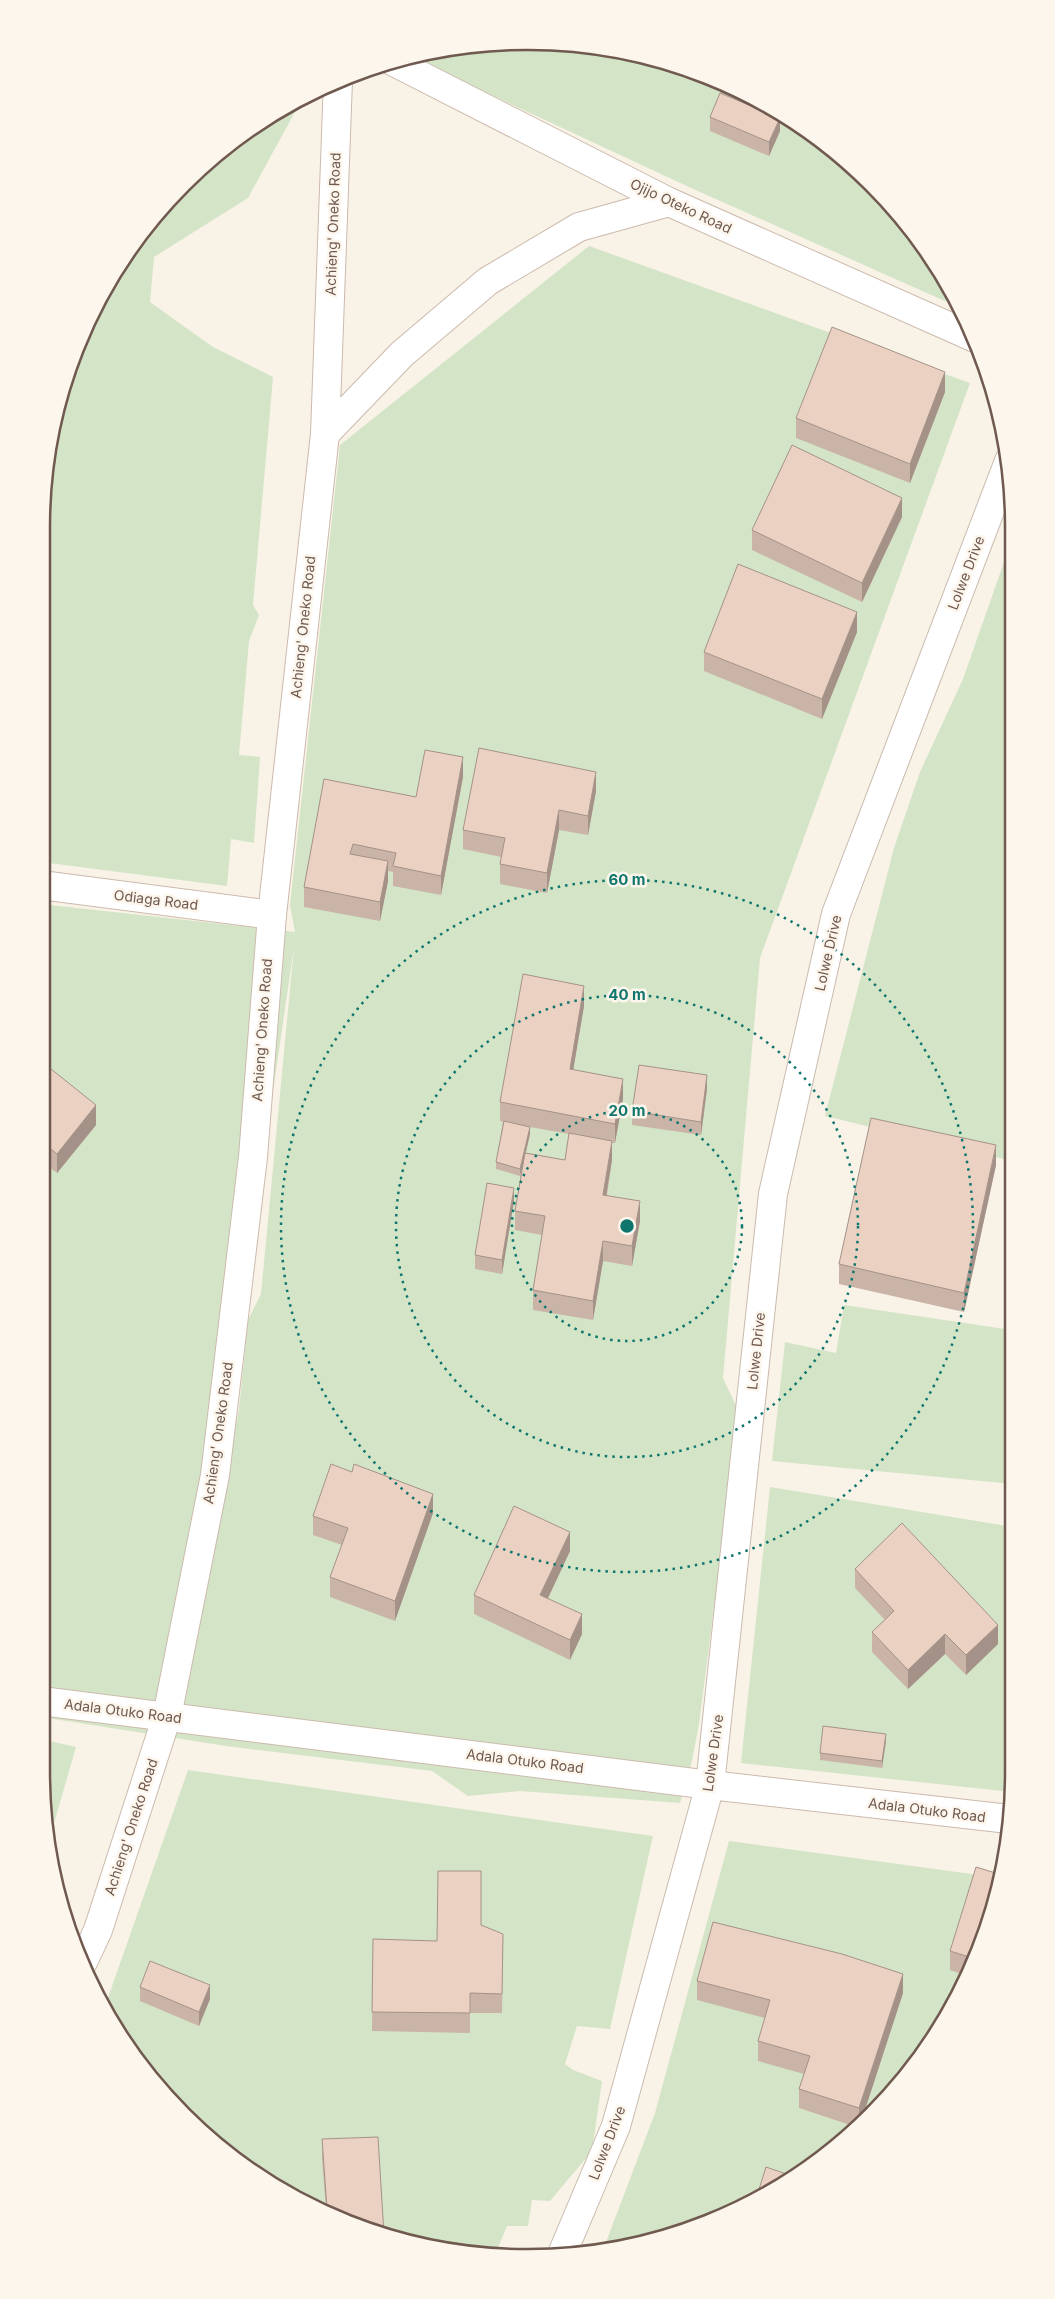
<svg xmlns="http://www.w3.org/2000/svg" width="1055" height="2299" font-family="Inter,sans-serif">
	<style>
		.green { fill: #d4e5c7; fill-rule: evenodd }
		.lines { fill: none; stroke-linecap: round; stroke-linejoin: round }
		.street-casing { stroke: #cabaae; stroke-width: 30 }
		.secondary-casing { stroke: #ccbaad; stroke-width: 30 }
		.street { stroke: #fff; stroke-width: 28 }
		.secondary { stroke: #fff; stroke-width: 28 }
		.wall { fill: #cab4a7; fill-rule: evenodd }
		.shaded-wall { fill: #a49288 }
		.building { fill: #ebd1c2; stroke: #a49288 }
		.ring { fill: none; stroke: #0f766e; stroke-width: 2.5; stroke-dasharray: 2.5 5 }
		.labels { text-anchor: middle; stroke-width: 5; stroke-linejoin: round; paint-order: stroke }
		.street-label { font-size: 14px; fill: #70594f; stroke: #fdf6ed }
		.rim { fill: none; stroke: #70594f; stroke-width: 2.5 }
		.centre { fill: #0f766e; stroke: #fdf6ed; stroke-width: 2.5 }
		.ring-label { font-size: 15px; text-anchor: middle; font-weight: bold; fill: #0f766e; stroke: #fdf6ed; stroke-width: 5; stroke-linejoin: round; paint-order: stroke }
	</style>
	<rect width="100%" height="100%" fill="#f9f2e7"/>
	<g class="green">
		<polygon points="527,41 622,51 713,78 823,142 913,231 956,306 691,188 410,57 432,51"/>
		<polygon points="292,105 296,110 248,198 154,257 150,302 213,347 273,377 253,605 259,615 249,641 239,755 260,757 254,843 231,839 227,886 41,862 41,527 51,433 78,342 123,258 183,184 257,123"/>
		<path d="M 589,246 L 970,383 L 760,958 L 723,1378 L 739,1412 L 699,1724 L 692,1761 L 680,1803 L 520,1791 L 468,1796 L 432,1771 L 226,1746 L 41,1717 L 41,904 L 295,932 L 290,905 L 340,445 ZM 294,947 L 261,1294 L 248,1320 L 239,1409 L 182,1718 Z"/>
		<polygon points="1010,545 1012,1161 825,1116 894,848 920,772 963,679"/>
		<polygon points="1012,1293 1013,1484 772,1461 785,1342 836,1353 844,1305 1005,1329"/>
		<polygon points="770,1487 1013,1527 1014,1772 1012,1792 741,1763"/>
		<polygon points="41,1739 76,1747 48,1844 41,1772"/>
		<polygon points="188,1770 653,1836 610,2029 577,2026 565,2064 573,2070 602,2081 592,2151 550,2201 532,2200 528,2226 507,2226 495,2255 433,2248 371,2232 285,2193 231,2157 162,2092 106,2014 104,2009"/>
		<polygon points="729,1841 1001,1878 977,1957 932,2041 893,2092 824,2157 770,2193 684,2232 622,2248 603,2250 655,2113"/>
	</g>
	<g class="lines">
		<g class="street-casing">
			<polyline id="street" points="562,2254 616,2126 710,1785 773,1194 836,914 1009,461"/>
		</g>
		<g class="secondary-casing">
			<g id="secondary">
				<polyline points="394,62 669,202 975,338"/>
				<polyline points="325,434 402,354 488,281 579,227 669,202"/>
				<polyline points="41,885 272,915"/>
				<polyline points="41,1701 710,1785 1009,1819"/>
				<polyline points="83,1962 98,1930 167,1716 215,1475 253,1157 272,915 325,434 338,80"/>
			</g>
		</g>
		<use href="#street" class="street"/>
		<use href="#secondary" class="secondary"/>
	</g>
	<g class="wall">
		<polygon points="710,117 780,131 769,156 710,131"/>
		<polygon points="945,392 910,483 796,438 796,418"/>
		<polygon points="902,517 862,602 752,550 752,530"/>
		<polygon points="857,632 822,719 704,671 704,652"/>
		<polygon points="463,777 441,895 393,886 393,872 388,871 388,881 380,921 304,907 304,887 324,779 416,797"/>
		<polygon points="596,791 588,835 559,830 547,893 500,884 500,864 501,857 463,849 463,830"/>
		<path d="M 584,1006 L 573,1070 L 623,1099 L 615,1143 L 612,1143 L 612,1160 L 607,1195 L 640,1221 L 632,1266 L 603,1261 L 593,1320 L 533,1310 L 533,1290 L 542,1235 L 515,1230 L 515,1211 L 524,1162 L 520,1176 L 496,1169 L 496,1162 L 503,1122 L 500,1121 L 500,1102 ZM 530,1127 L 569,1134 L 565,1160 L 526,1153 L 530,1134 Z"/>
		<polygon points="41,1061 96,1125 57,1173 41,1161"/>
		<polygon points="707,1089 701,1135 632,1125 632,1111"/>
		<polygon points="996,1165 964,1312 839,1284 839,1264"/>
		<polygon points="514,1201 502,1274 475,1269 475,1255"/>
		<polygon points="352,1472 433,1513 395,1621 330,1597 330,1577 342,1545 313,1535 313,1516"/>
		<polygon points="570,1551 548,1598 582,1634 570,1660 474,1614 474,1595"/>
		<polygon points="855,1569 998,1644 966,1675 945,1654 908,1689 872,1652 872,1632 885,1620 855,1588"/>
		<polygon points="886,1741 882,1768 820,1760 820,1753"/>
		<polygon points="481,1925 503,1934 502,2013 470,2013 470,2033 372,2031 373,1939 437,1941"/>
		<polygon points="950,1951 977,1957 967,1976 950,1970"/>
		<polygon points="697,1981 903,1993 861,2122 856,2127 799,2108 799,2089 804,2074 758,2061 758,2041 765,2018 697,2000"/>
		<polygon points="140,1987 210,1999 199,2026 140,2001"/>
		<polygon points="322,2139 384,2235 326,2209 322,2159"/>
	</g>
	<g class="shaded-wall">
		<polygon points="780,118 780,131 769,156 769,142"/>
		<polygon points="945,372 945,392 910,483 910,464"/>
		<polygon points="902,498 902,517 862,602 862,583"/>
		<polygon points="857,612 857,632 822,719 822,699"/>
		<polygon points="463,757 463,777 441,895 441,876"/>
		<polygon points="596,772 596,791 588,835 588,816"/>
		<polygon points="559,810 559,830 547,893 547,873"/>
		<polygon points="388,861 388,881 380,921 380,902"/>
		<polygon points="584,986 584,1006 570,1089 570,1069"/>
		<polygon points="707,1075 707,1089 701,1135 701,1122"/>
		<polygon points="623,1079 623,1099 615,1143 615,1124"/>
		<polygon points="96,1105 96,1125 57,1173 57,1154"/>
		<polygon points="530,1127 530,1134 520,1176 520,1169"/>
		<polygon points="612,1141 612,1160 603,1214 603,1195"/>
		<polygon points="996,1145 996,1165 964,1312 964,1293"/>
		<polygon points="514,1188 514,1201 502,1274 502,1260"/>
		<polygon points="640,1201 640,1221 632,1266 632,1246"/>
		<polygon points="603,1241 603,1261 593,1320 593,1301"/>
		<polygon points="433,1494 433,1513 395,1621 395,1601"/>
		<polygon points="570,1532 570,1551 540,1615 540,1595"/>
		<polygon points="582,1614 582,1634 570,1660 570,1640"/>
		<polygon points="998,1625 998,1644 966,1675 966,1655"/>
		<polygon points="945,1634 945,1654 908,1689 908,1670"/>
		<polygon points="886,1734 886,1741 882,1768 882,1761"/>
		<polygon points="903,1974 903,1993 861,2122 859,2124 859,2108"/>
		<polygon points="210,1985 210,1999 199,2026 199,2012"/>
	</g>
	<g class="building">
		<polygon points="720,93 780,118 769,142 710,117"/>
		<polygon points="832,327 945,372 910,464 796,418"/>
		<polygon points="792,445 902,498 862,583 752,530"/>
		<polygon points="738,564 857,612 822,699 704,652"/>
		<polygon points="479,748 596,772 588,816 559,810 547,873 500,864 505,838 463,830"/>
		<polygon points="425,750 463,757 441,876 393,866 396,853 353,844 350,854 388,861 380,902 304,887 324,779 416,797"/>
		<polygon points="523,974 584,986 570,1069 623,1079 615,1124 500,1102"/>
		<polygon points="41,1061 96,1105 57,1154 41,1141"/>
		<polygon points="639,1065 707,1075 701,1122 632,1111"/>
		<polygon points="871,1118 996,1145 964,1293 839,1264"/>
		<polygon points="504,1121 530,1127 520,1169 496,1162"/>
		<polygon points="569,1133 612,1141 603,1195 640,1201 632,1246 603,1241 593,1301 533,1290 545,1216 515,1211 525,1153 565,1160"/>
		<polygon points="487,1183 514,1188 502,1260 475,1255"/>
		<polygon points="331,1464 352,1472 354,1464 433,1494 395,1601 330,1577 348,1528 313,1516"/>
		<polygon points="514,1506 570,1532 540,1595 582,1614 570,1640 474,1595"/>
		<polygon points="902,1523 998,1625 966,1655 945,1634 908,1670 872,1632 894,1611 855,1569"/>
		<polygon points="823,1726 886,1734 882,1761 820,1753"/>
		<polygon points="976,1867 1002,1875 976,1959 950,1951"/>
		<polygon points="438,1871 481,1871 481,1925 503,1934 502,1994 470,1993 470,2013 372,2012 373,1939 437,1941"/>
		<polygon points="713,1922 842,1954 903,1974 859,2108 799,2089 810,2056 758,2041 770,2000 697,1981"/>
		<polygon points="150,1961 210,1985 199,2012 140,1987"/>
		<polygon points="378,2137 384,2235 371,2232 322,2210 327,2209 322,2139"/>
		<polygon points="766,2167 795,2177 770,2193 756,2199"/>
	</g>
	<g class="ring">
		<circle cx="627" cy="1226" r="115"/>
		<circle cx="627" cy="1226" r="231"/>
		<circle cx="627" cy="1226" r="346"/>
	</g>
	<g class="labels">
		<g class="street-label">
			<text transform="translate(681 206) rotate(25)" y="5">Ojijo Oteko Road</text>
			<text transform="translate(333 224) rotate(-88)" y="5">Achieng' Oneko Road</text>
			<text transform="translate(966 573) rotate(-69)" y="5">Lolwe Drive</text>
			<text transform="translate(303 627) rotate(-84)" y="5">Achieng' Oneko Road</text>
			<text transform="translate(156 900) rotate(7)" y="5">Odiaga Road</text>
			<text transform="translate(828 953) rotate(-77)" y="5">Lolwe Drive</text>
			<text transform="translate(262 1030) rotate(-86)" y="5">Achieng' Oneko Road</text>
			<text transform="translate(756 1351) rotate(-84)" y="5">Lolwe Drive</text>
			<text transform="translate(218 1433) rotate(-82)" y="5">Achieng' Oneko Road</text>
			<text transform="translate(123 1711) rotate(7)" y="5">Adala Otuko Road</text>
			<text transform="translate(713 1753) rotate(-82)" y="5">Lolwe Drive</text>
			<text transform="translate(525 1761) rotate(7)" y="5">Adala Otuko Road</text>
			<text transform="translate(927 1810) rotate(7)" y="5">Adala Otuko Road</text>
			<text transform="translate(131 1827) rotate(-72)" y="5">Achieng' Oneko Road</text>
			<text transform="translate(607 2143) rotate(-69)" y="5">Lolwe Drive</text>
		</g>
	</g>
	<path d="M0 0H1055V2299H0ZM527 50H528A477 477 0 0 1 1005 527V1772A477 477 0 0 1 528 2249H527A477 477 0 0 1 50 1772V527A477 477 0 0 1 527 50Z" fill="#fdf6ed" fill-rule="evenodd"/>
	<path class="rim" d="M527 50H528A477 477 0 0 1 1005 527V1772A477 477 0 0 1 528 2249H527A477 477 0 0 1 50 1772V527A477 477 0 0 1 527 50Z"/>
	<circle cx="627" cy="1226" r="8" class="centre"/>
	<g class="ring-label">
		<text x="627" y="885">60 m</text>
		<text x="627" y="1000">40 m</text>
		<text x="627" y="1116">20 m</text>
	</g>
</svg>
